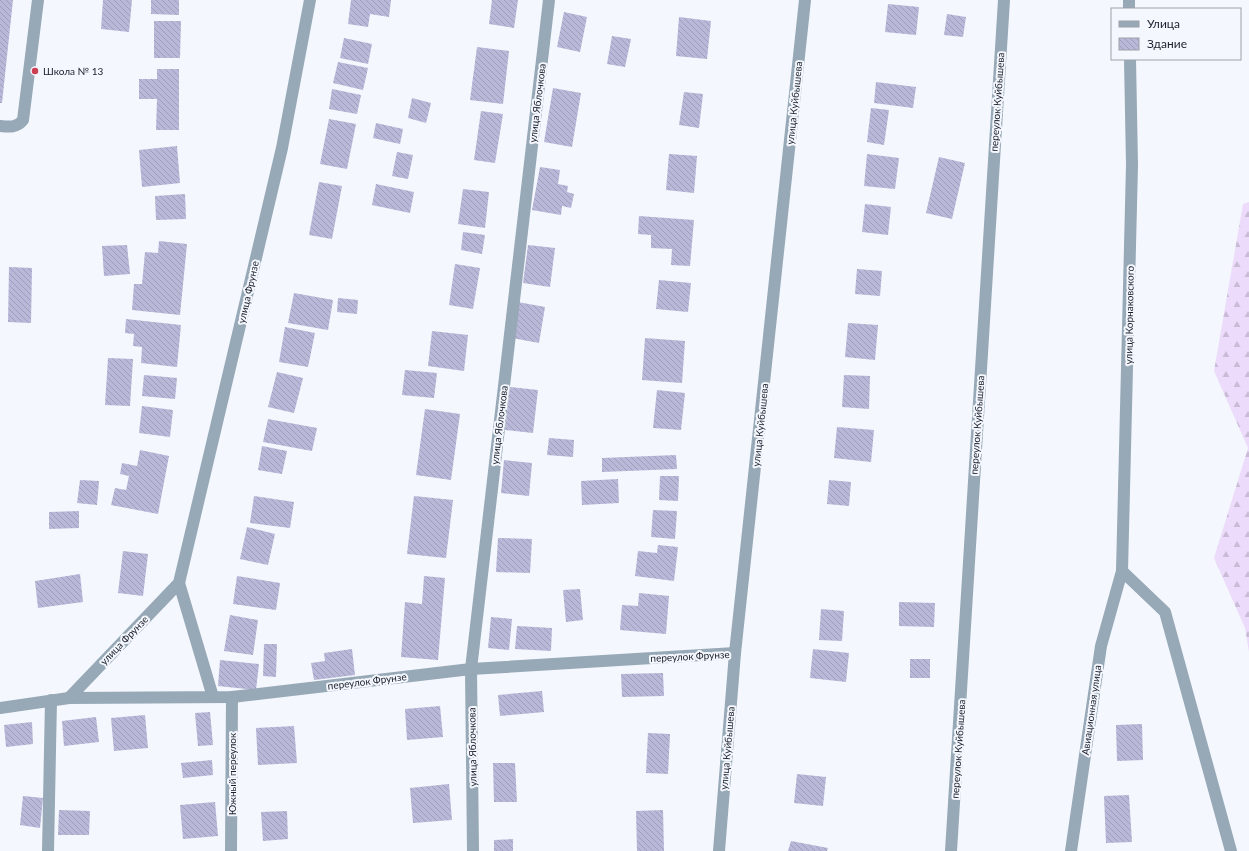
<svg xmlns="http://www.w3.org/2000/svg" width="1249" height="851" font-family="Lato,sans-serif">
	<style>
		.forest { fill: url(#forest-firs) }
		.building { fill: url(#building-back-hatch) }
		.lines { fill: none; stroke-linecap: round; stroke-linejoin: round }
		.minor { stroke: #97a8b6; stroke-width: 12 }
		.poi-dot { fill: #ce3e52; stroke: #f4f7fd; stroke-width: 1.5 }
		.labels { text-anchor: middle; stroke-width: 4; stroke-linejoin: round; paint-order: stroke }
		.poi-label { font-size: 10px; fill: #1a1f2b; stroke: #f4f7fd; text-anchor: start }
		.street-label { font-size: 10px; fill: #1a1f2b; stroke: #f4f7fd }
	</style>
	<defs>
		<pattern id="forest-firs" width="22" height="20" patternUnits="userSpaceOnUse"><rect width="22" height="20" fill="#ecdbfa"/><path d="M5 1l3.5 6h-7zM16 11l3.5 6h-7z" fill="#cabcd6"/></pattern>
		<pattern id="building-back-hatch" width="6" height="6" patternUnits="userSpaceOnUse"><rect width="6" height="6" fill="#b9b8d9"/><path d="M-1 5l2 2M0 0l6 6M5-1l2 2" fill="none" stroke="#9e9eba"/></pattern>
	</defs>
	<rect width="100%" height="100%" fill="#f4f7fd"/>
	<polygon class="forest" points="1249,202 1249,652 1245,628 1214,558 1248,448 1214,371 1243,204"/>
	<g class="building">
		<polygon points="0,0 13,0 2,103 0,103"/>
		<polygon points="103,0 132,0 129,32 101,29"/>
		<polygon points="151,0 179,0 179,15 151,14"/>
		<polygon points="351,0 391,0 389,17 370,14 368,27 348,24"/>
		<polygon points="492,0 518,0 514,28 489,24"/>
		<polygon points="888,4 919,7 916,35 885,32"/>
		<polygon points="564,12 587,17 580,52 557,47"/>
		<polygon points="947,14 966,17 963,37 944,35"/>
		<polygon points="679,17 711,21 707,59 676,56"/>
		<polygon points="154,21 181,21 180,58 154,58"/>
		<polygon points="612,36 631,39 625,67 607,64"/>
		<polygon points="344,38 372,44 368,64 340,58"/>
		<polygon points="477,47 509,51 503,104 470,100"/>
		<polygon points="338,62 368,68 363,90 333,83"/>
		<polygon points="157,69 179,69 179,130 156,130 157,99 139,99 139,79 157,79"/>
		<polygon points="876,82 916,87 913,108 874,103"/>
		<polygon points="553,88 581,93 572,147 544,142"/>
		<polygon points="332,89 361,95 357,114 329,109"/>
		<polygon points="684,92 703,94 699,128 679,125"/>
		<polygon points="412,98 431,103 426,123 408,118"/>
		<polygon points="871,108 889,110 884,145 867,142"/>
		<polygon points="481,111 503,114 495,163 474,160"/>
		<polygon points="329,119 356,124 347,169 320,164"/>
		<polygon points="376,123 403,129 400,144 373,138"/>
		<polygon points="177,146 180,183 142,187 139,150"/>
		<polygon points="397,152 413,155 408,179 392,176"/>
		<polygon points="669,154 697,156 694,193 666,190"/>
		<polygon points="867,154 899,158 895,189 864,186"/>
		<polygon points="939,157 965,163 952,219 926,213"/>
		<polygon points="540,167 560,170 558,184 568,186 567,192 574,194 571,208 562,206 561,215 532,210"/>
		<polygon points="319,182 342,186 332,239 309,235"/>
		<polygon points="376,184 414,192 410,213 372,205"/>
		<polygon points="463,189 489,192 485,228 458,224"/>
		<polygon points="185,194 186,219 156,220 155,196"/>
		<polygon points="865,204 891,207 888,235 862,232"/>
		<polygon points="639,216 694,220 690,266 671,265 672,249 651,248 651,235 638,234"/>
		<polygon points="463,232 485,235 482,254 461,250"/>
		<polygon points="159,241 187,244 180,315 132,310 134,284 142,284 145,252 158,253"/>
		<polygon points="127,245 130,274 104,276 102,246"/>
		<polygon points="528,245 555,248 550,287 523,283"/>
		<polygon points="455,264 480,268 473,309 449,305"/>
		<polygon points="9,267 32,268 31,323 8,322"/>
		<polygon points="857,269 882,271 880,296 855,294"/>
		<polygon points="659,280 691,283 688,312 656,309"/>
		<polygon points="294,293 333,300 328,330 288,323"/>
		<polygon points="338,298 358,300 357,314 337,312"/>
		<polygon points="518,302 545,307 539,343 512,338"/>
		<polygon points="126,319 181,325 177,367 141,363 142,347 133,346 134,334 125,333"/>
		<polygon points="848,323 878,325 875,360 845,357"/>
		<polygon points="285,327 315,333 308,367 279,362"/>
		<polygon points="432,331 468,335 464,371 428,366"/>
		<polygon points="645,338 685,341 682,383 642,380"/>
		<polygon points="108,358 133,359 130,406 105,405"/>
		<polygon points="405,370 437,373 434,398 402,395"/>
		<polygon points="277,372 303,378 294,413 268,407"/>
		<polygon points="144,375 177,378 175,399 142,396"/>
		<polygon points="844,375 870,376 869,409 842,407"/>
		<polygon points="510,387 538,390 533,433 505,430"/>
		<polygon points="657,390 685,393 681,430 653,428"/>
		<polygon points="142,406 173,410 170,437 139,433"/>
		<polygon points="425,409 460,414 451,480 416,475"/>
		<polygon points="268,419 317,428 312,451 263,442"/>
		<polygon points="837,427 874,430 871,462 834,458"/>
		<polygon points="549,438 574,440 573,457 547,455"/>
		<polygon points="262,446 287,451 282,474 258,470"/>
		<polygon points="140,450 169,456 158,514 111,505 115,488 126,490 129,476 120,474 122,463 137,466"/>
		<polygon points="676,455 677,469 602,472 602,458"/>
		<polygon points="504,460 532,463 529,496 501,493"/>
		<polygon points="660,476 679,476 678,501 659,500"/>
		<polygon points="618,479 619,503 582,505 581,481"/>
		<polygon points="80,480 99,481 97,505 77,503"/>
		<polygon points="829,480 851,482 849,506 827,504"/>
		<polygon points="254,496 294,502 290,528 250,523"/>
		<polygon points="414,496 453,500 446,558 407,554"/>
		<polygon points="653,510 677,511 675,539 651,537"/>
		<polygon points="79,511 79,528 49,529 49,512"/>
		<polygon points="247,527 275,534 268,565 240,559"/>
		<polygon points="498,538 532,539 530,573 496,572"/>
		<polygon points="658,545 678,547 674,581 635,576 638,551 657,553"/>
		<polygon points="123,551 148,554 143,596 118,593"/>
		<polygon points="80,574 83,602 38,608 35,581"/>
		<polygon points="237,576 280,583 276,610 233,604"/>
		<polygon points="424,576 445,578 438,660 401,657 405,602 422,604"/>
		<polygon points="580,589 583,620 566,622 563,590"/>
		<polygon points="639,593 669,596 666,634 620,630 622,605 638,606"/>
		<polygon points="899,602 935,603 934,627 899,626"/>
		<polygon points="821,609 844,611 842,641 819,640"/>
		<polygon points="230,615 258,620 253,655 224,651"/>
		<polygon points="491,617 512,619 509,650 488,648"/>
		<polygon points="517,626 552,628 551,651 515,649"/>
		<polygon points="264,644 277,644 276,677 263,676"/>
		<polygon points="352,649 355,675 314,680 311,663 325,661 324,653"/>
		<polygon points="813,649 849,653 846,682 810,678"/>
		<rect x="910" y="659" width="20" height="19"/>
		<polygon points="220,660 259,664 256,690 218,686"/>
		<polygon points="663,673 664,696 622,697 621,674"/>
		<polygon points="542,691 544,712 500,716 498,695"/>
		<polygon points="440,706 443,737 407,740 405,709"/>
		<polygon points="210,712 213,745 198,746 195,713"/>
		<polygon points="145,715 148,748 114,751 111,718"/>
		<polygon points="96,717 99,742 64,746 62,721"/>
		<polygon points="32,722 33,744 6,747 4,725"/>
		<polygon points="1142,724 1143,760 1117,761 1116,725"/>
		<polygon points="294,726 297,763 258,765 256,728"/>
		<polygon points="648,733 670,734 668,774 646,773"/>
		<polygon points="212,760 213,775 183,778 181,763"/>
		<polygon points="493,763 515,763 517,802 494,802"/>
		<polygon points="797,774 826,777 823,806 794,803"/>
		<polygon points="449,784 452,820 413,823 410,788"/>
		<polygon points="1129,795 1132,842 1106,843 1104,796"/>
		<polygon points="23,796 43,798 40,828 20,825"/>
		<polygon points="215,802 218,836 183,839 180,805"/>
		<polygon points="59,810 90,811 89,835 58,835"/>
		<polygon points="663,810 664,851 637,851 636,811"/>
		<polygon points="287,811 288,839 263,841 261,812"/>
		<polygon points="513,839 513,851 494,851 494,840"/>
		<polygon points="791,841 828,848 827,851 788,851"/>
	</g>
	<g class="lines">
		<g class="minor">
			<polyline points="1129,0 1129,9"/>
			<path d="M 0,126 C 9,127 17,128 23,120 L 38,0"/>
			<polyline points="1122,571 1165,612 1231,851"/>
			<polyline points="179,583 213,697"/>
			<polyline points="69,698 179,583 282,148 310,0"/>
			<polyline points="0,708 69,698 232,697 471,669 735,653"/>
			<polyline points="48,851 51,700"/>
			<polyline points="231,851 232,697"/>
			<polyline points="473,851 471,669 549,0"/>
			<polyline points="719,851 735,653 805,0"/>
			<polyline points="951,851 1004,0"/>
			<polyline points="1071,851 1101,646 1122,571 1132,165 1130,59"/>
		</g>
	</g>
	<circle class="poi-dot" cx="35" cy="71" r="4"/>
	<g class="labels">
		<g class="poi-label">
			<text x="43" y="75">Школа № 13</text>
		</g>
		<g class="street-label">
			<text transform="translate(997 102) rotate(-86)" y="4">переулок Куйбышева</text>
			<text transform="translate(537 103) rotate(-83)" y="4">улица Яблочкова</text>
			<text transform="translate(794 103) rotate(-84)" y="4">улица Куйбышева</text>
			<text transform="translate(248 292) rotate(-77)" y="4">улица Фрунзе</text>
			<text transform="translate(1129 315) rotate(-89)" y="4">улица Корнаковского</text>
			<text transform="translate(499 425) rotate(-83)" y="4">улица Яблочкова</text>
			<text transform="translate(760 425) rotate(-84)" y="4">улица Куйбышева</text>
			<text transform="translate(977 425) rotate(-86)" y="4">переулок Куйбышева</text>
			<text transform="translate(124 640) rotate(-46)" y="4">улица Фрунзе</text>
			<text transform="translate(690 656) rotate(-3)" y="4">переулок Фрунзе</text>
			<text transform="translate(367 681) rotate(-7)" y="4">переулок Фрунзе</text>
			<text transform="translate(1091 710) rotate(-82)" y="4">Авиационная улица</text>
			<text transform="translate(472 747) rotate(-91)" y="4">улица Яблочкова</text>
			<text transform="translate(727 748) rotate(-85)" y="4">улица Куйбышева</text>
			<text transform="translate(958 749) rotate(-86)" y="4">переулок Куйбышева</text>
			<text transform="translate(232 774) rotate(-90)" y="4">Южный переулок</text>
		</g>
	</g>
	<rect x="1111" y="8" width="130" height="52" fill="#f4f7fd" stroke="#9da1a9"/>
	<rect x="1119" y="21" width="20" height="6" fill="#97a8b6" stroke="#9da1a9"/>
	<text x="1147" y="28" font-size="12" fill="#1a1f2b">Улица</text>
	<rect x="1119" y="38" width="20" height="12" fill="url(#building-back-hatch)" stroke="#9da1a9"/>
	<text x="1147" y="48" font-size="12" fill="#1a1f2b">Здание</text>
</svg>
